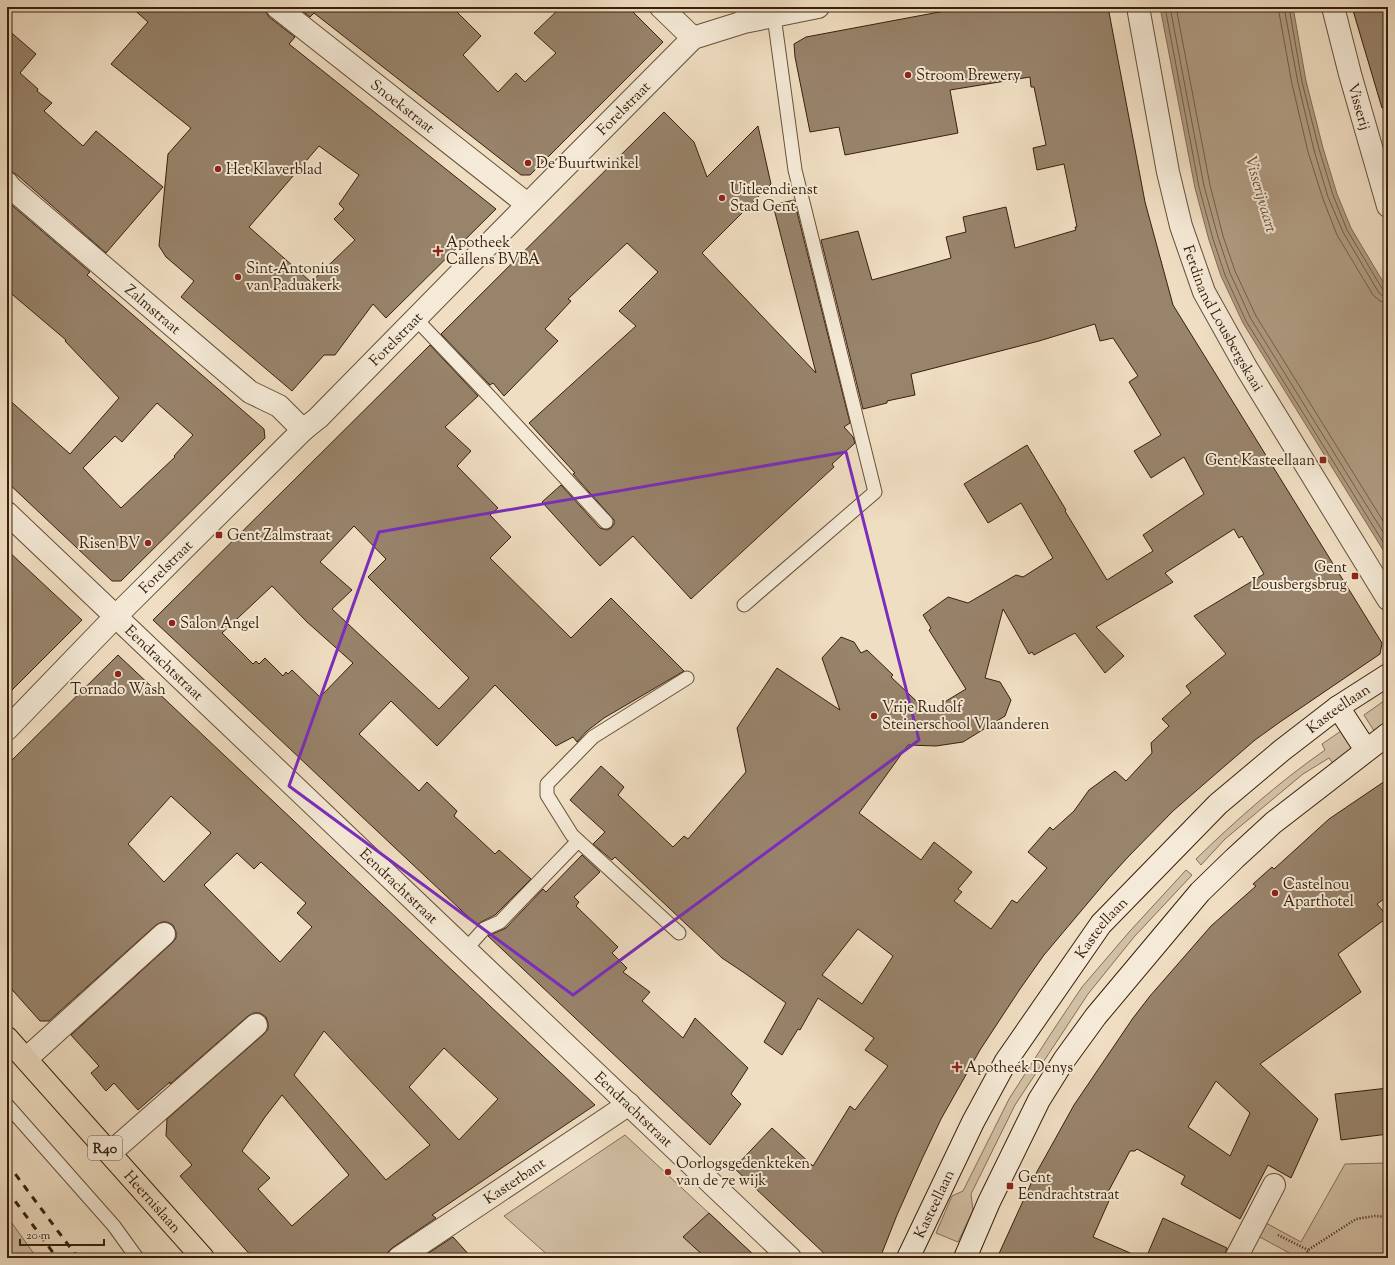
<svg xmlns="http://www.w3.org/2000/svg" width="1395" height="1265" font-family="'Sorts Mill Goudy',serif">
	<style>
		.green { fill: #d1bea3; stroke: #846f58 }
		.water { fill: #b19d84; stroke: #816b54 }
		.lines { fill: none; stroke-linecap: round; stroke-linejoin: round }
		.shore { stroke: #745e48; stroke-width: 1 }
		.building { fill: #98836b; stroke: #38200c; fill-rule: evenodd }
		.lane-casing { stroke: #66503a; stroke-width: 15 }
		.street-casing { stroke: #66503a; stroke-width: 24 }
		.secondary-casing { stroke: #38200c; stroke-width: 24 }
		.primary-casing { stroke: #38200c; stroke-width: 24 }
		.path { stroke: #38200c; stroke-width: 2.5; stroke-dasharray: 1 2; stroke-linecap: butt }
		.lane { stroke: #f5ead7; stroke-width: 13 }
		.street { stroke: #f5ead7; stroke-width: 22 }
		.secondary { stroke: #f5ead7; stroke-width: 22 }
		.primary { stroke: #f0dec2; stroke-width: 22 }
		.rail { stroke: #38200c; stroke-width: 3; stroke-dasharray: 7 7; stroke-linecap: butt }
		.marked { fill: none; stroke: #7b2cbf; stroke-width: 3; stroke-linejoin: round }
		.poi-dot { fill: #8f2418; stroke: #f5ead7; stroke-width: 1.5 }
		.labels { text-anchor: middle; stroke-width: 4; stroke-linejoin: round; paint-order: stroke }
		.shield { fill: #f5ead7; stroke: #715d49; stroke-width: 1 }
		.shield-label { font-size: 14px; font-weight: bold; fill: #38200c }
		.poi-label { font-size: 15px; fill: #38200c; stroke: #f5ead7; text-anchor: start }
		.street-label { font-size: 15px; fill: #38200c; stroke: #f5ead7 }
		.water-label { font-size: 16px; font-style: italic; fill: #624c36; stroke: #f5ead7 }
	</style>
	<rect width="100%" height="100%" fill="#f0dec2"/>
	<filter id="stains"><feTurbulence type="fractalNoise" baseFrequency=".005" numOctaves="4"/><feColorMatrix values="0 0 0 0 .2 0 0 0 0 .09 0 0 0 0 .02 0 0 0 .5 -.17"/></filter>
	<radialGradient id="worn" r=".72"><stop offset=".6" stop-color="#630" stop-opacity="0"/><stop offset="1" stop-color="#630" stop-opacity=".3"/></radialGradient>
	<g class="green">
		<polygon points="1388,698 1388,730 1378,737 1364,715"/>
		<path d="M 1341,731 L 1354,752 L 1334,765 L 1329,758 L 1303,774 L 1225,839 L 1201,865 L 1196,859 C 1236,820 1279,782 1325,750 L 1322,744 Z"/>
		<polygon points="1186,870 1192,875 1134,937 1088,994 1015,1105 971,1194 973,1210 958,1242 936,1233 952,1196 963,1191 1009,1099 1048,1038 1082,987 1130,931"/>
		<polygon points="625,1135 757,1258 551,1258 504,1216"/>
		<polygon points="1388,1163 1388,1258 1292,1258 1293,1255 1258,1236 1266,1223 1301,1242 1345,1164"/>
		<polygon points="7,1216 9,1219 37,1258 7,1258"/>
	</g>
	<polygon class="water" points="1160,7 1293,7 1306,81 1323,148 1337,194 1351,228 1388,290 1388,558 1243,323 1221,276 1209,240 1195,188"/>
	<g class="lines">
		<g class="shore">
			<polyline points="1165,7 1199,187 1213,239 1225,275 1246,321 1388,550"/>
			<polyline points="1170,7 1204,186 1218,237 1230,273 1251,319 1388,540"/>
			<polyline points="1176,7 1210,185 1223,236 1235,271 1256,316 1388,529"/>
			<polyline points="1278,7 1292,84 1308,152 1323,199 1337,235 1373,295 1380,301 1388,303"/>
			<polyline points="1284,7 1298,83 1314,150 1328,197 1343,232 1379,293 1383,296 1388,297"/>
			<polyline points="1289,7 1302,82 1319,149 1333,195 1347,230 1383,290 1388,292"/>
		</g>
	</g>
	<g class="building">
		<path d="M 131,7 L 265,7 L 266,12 L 269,17 L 295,37 L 289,44 L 496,209 L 386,318 L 373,304 L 335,355 L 324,355 L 292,391 L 181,297 L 194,281 L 166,257 L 159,246 L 168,154 L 191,128 L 111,64 L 148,22 ZM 319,146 L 359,175 L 339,204 L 344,209 L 334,219 L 355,240 L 311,282 L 249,227 Z"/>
		<polygon points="297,7 452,7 481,36 463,55 498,92 516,73 525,82 556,53 534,33 561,7 628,7 663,42 530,175 521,175 314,13 310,17"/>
		<path d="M 966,7 L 1108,7 L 1145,202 L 1173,305 L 1382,643 L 1380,654 L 1280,722 L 1255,740 L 1219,771 L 1173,811 L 1128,857 L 1108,879 L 1044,955 L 1020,989 L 980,1050 L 941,1119 L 922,1159 L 897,1215 L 880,1258 L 829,1258 L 734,1168 L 772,1128 L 813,1166 L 850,1106 L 855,1110 L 888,1066 L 865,1050 L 874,1038 L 818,998 L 800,1030 L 798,1029 L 782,1055 L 764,1042 L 786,1003 L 746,974 L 722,958 L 615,857 L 612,860 L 593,844 L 605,832 L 570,800 L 601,766 L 624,787 L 618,795 L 673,847 L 684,836 L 688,839 L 746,772 L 737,728 L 777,668 L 840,710 L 822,658 L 841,637 L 854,642 L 861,653 L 867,650 L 893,675 L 891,677 L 928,712 L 966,689 L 929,630 L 931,628 L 923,615 L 948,597 L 968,603 L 1016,575 L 1023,577 L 1053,558 L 1021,503 L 988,523 L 964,484 L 1027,445 L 1066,510 L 1065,511 L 1107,580 L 1153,551 L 1143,535 L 1204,494 L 1184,457 L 1151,478 L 1134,451 L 1161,435 L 1129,382 L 1138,376 L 1113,338 L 1100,341 L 1095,324 L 1039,341 L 911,374 L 915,395 L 887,401 L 887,403 L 863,409 L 821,240 L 858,231 L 872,280 L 951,258 L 946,237 L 966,232 L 963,217 L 1006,207 L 1015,248 L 1076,230 L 1075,227 L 1077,227 L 1064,164 L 1037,170 L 1033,148 L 1046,145 L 1034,87 L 1031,87 L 1030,77 L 950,90 L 958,133 L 845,155 L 839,127 L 810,132 L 795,57 L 794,44 L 806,37 ZM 1234,529 L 1239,538 L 1242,536 L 1264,574 L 1194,616 L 1226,654 L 1186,686 L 1191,693 L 1162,719 L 1169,726 L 1151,743 L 1152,753 L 1126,781 L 1115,771 L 1089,790 L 1074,811 L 1053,830 L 1050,827 L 1028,852 L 1047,868 L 1017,903 L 1012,900 L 991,929 L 954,901 L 962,892 L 958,889 L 972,872 L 934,842 L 921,860 L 859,813 L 908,745 L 936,746 L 963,742 L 1005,716 L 1011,700 L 1000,682 L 985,678 L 1003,609 L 1029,654 L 1032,652 L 1034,655 L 1075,633 L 1105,673 L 1124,656 L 1096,627 L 1173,582 L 1165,573 ZM 858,929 L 893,956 L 862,1004 L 822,975 Z"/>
		<polygon points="1352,7 1388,7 1388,107 1382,108"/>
		<polygon points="7,29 36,54 20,73 38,89 37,91 52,103 44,111 83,146 96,131 163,187 106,253 17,175 12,172 7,171"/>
		<polygon points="664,112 694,142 707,177 758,126 771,184 702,253 816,373 773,205 794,200 850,423 844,427 853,437 855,443 832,464 834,467 691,599 633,536 600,566 542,502 561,485 600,528 607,530 611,528 614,524 614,520 573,474 575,473 529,423 636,326 619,311 658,272 627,243 568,299 571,301 545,329 558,341 504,396 493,383 490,385 441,334"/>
		<path d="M 7,201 L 90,272 L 87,275 L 264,429 L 265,438 L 121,581 L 112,581 L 7,482 L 7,398 L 70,454 L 119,398 L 65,341 L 66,340 L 7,290 ZM 157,403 L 193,435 L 174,456 L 175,457 L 121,508 L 83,468 L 115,436 L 122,442 Z"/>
		<path d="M 430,345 L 478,396 L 445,427 L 471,451 L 457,466 L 498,508 L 490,515 L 511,537 L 490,558 L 571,638 L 611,598 L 684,671 L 604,718 L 587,731 L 577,742 L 573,737 L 556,746 L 495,685 L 437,746 L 391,701 L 359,734 L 419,791 L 427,782 L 457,811 L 454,816 L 495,854 L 499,850 L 531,879 L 495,915 L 481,922 L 477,925 L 153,620 ZM 354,526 L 386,559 L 368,577 L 469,678 L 439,709 L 332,609 L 352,590 L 320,562 ZM 272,586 L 307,622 L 353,663 L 320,697 L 292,670 L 288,674 L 286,672 L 283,676 L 265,658 L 259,664 L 256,661 L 253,664 L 222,633 Z"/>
		<polygon points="7,550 82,620 7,695"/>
		<path d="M 118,655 L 595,1105 L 432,1215 L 436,1218 L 392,1248 L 388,1252 L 387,1258 L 253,1258 L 180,1176 L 192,1165 L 166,1136 L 167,1119 L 264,1034 L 268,1029 L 268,1023 L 266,1017 L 260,1013 L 254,1013 L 248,1016 L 170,1084 L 170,1082 L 138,1110 L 114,1083 L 106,1091 L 91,1073 L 99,1066 L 71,1035 L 172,943 L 176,938 L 176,932 L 173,925 L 167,922 L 162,922 L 156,925 L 49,1021 L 40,1021 L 7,984 L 7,765 ZM 171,796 L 211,833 L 164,882 L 128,844 ZM 237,853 L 254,869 L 261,862 L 306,903 L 297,913 L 312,927 L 280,962 L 204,885 ZM 324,1031 L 430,1145 L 386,1180 L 294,1075 ZM 444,1048 L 498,1099 L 459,1140 L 409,1087 ZM 282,1095 L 349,1175 L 292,1226 L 258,1189 L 270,1178 L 242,1151 L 265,1117 Z"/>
		<path d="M 1388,779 L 1388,896 L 1377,904 L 1388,917 L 1338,954 L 1361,992 L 1260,1064 L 1318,1119 L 1291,1178 L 1268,1165 L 1240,1219 L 1181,1184 L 1185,1176 L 1137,1149 L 1135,1151 L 1130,1151 L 1108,1192 L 1112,1194 L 1093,1237 L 1142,1258 L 997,1258 L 1034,1177 L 1074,1105 L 1133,1018 L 1150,996 L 1211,926 L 1256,886 L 1253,884 L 1272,867 L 1274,869 L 1329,819 ZM 1216,1081 L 1250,1113 L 1230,1156 L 1188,1127 Z"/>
		<polygon points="582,855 600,872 574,897 579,902 576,906 618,947 612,953 627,968 623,972 650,992 642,1001 683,1038 695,1018 748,1068 731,1094 741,1104 710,1145 488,936 506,928 543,889 546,892"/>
		<polygon points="1388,1088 1388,1134 1341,1140 1335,1094"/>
		<polygon points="709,1213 757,1258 706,1258 683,1237"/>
		<polygon points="1163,1218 1227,1248 1224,1258 1146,1258"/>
		<polygon points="453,1237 472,1258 421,1258"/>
	</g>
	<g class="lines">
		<g class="lane-casing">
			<g id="lane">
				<polyline points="741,7 744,22"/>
				<polyline points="415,318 492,399 606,522"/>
				<polyline points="744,605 875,492 795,170 774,16"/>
				<polyline points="679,933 572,835 547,795 547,784 593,737 687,678"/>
				<polyline points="466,949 484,929 500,922 578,841"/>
				<polyline points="7,1105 114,1226 137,1258"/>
			</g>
		</g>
		<g class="street-casing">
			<g id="street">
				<path id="s1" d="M 277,7 L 527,204"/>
				<polyline points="661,7 693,38"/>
				<path id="s2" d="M 1138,7 L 1168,172 L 1181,226 L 1204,292 L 1247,369 L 1388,599"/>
				<path id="s3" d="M 1333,7 L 1350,74 L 1388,206"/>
				<path id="s4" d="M 7,183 L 10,187 L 250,392 L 279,406 L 303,430"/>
				<path id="s5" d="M 7,513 L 790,1258"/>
				<path id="s6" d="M 7,729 L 116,616 L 303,430 L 318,418 L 542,190 L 693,38 L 744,22 L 818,7"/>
				<polyline points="26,1059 164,934"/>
				<polyline points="110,1153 256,1025"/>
				<path id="s7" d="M 399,1258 L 629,1104"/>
				<polyline points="1236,1258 1274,1185"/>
			</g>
		</g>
		<g class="secondary-casing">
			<g id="secondary">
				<polyline points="1338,707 1366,750"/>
				<path id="s8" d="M 908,1258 L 973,1122 L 1006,1061 L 1101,924 L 1218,804 L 1281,751 L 1338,707 L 1388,675"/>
				<polyline points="965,1258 989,1202 1039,1100 1064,1060 1096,1016 1200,892 1235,858 1273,823 1388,734"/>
			</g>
		</g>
		<g class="primary-casing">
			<g id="primary">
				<path id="s9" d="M 7,1038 L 203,1258"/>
			</g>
		</g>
		<g class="path">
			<polyline points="1278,1235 1308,1250"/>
			<polyline points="1306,1258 1308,1250 1356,1219 1375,1216 1388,1217"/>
		</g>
		<use href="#lane" class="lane"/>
		<use href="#street" class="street"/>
		<use href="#secondary" class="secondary"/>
		<use href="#primary" class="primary"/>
		<g class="rail">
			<polyline points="7,1163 78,1258"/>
			<polyline points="7,1190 57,1258"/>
		</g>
	</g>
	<path class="marked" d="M 846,452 L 919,740 L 573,995 L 289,786 L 379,532 Z"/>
	<g class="poi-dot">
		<circle cx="908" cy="75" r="4"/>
		<circle cx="528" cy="163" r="4"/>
		<circle cx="218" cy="169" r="4"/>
		<circle cx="722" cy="198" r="4"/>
		<path d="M436 245h4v4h4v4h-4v4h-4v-4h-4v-4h4z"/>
		<circle cx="238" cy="277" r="4"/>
		<rect x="1319" y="456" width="8" height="8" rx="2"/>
		<rect x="215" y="531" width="8" height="8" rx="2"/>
		<circle cx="148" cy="543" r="4"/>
		<rect x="1351" y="572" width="8" height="8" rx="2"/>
		<circle cx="172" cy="623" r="4"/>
		<circle cx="118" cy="674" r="4"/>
		<circle cx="874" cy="716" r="4"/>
		<circle cx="1275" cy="893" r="4"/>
		<path d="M955 1061h4v4h4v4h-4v4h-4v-4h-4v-4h4z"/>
		<circle cx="668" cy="1172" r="4"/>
		<rect x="1006" y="1182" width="8" height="8" rx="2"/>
	</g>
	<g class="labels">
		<rect class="shield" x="88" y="1136" width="34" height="24" rx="3"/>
		<g class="shield-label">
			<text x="105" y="1153">R40</text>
		</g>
		<g class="poi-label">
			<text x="916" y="80">Stroom Brewery</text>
			<text x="536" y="168">De Buurtwinkel</text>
			<text x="226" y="174">Het Klaverblad</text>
			<text x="730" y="194">Uitleendienst<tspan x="730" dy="17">Stad Gent</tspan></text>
			<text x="446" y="247">Apotheek<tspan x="446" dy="17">Callens BVBA</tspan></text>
			<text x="246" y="273">Sint-Antonius<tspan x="246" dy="17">van Paduakerk</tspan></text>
			<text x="1315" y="465" text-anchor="end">Gent Kasteellaan</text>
			<text x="227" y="540">Gent Zalmstraat</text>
			<text x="140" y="548" text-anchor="end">Risen BV</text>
			<text x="1347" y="572" text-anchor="end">Gent<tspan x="1347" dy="17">Lousbergsbrug</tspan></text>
			<text x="180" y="628">Salon Angel</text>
			<text x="118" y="694" text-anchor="middle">Tornado Wash</text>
			<text x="882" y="712">Vrije Rudolf<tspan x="882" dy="17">Steinerschool Vlaanderen</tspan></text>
			<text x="1283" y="889">Castelnou<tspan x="1283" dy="17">Aparthotel</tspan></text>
			<text x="965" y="1072">Apotheek Denys</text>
			<text x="676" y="1168">Oorlogsgedenkteken<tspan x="676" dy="17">van de 7e wijk</tspan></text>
			<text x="1018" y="1182">Gent<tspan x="1018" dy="17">Eendrachtstraat</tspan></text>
		</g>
		<g class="street-label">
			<text dy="5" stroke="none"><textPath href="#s1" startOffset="160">Snoekstraat</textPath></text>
			<text dy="5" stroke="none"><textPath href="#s3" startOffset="103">Visserij</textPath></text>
			<text dy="5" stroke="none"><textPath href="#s6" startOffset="875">Forelstraat</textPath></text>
			<text dy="5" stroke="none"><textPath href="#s4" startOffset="193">Zalmstraat</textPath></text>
			<text dy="5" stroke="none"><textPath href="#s2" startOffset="325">Ferdinand Lousbergskaai</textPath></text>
			<text dy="5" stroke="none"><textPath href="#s6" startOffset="551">Forelstraat</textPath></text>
			<text dy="5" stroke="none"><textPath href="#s6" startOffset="227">Forelstraat</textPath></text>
			<text dy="5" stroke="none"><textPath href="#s5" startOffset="217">Eendrachtstraat</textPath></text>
			<text dy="5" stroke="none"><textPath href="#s8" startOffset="708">Kasteellaan</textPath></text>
			<text dy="5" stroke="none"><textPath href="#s5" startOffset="541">Eendrachtstraat</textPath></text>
			<text dy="5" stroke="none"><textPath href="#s8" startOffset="384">Kasteellaan</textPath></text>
			<text dy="5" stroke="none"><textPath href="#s5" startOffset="865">Eendrachtstraat</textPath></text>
			<text dy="5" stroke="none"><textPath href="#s7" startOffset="139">Kasterbant</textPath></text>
			<text dy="5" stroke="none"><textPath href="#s9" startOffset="219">Heernislaan</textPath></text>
			<text dy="5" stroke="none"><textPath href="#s8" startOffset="60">Kasteellaan</textPath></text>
		</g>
		<g class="water-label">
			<text transform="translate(1262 194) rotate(74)" y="6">Visserijvaart</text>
		</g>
	</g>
	<rect width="1395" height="1265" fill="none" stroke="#f0dec2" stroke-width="24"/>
	<rect x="8" y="8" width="1379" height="1249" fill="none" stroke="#38200c" stroke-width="2"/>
	<rect x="12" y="12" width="1371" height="1241" fill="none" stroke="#38200c"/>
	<path d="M20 1239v6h84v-6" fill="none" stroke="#38200c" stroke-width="2"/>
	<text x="26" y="1239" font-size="12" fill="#38200c" stroke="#f5ead7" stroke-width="3" paint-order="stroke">20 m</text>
	<rect width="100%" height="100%" filter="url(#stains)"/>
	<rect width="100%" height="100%" fill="url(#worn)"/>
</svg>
